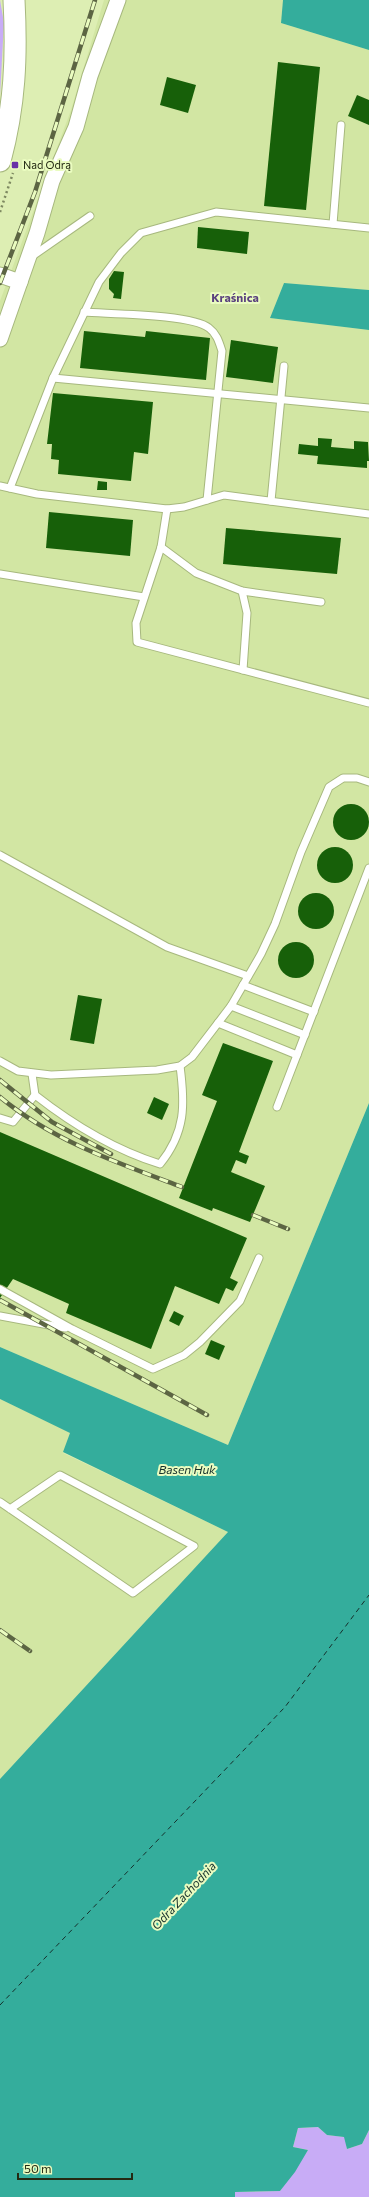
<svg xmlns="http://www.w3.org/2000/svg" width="369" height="2197" font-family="Commissioner,sans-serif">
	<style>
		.built { fill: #d2e6a3 }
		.green { fill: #c8acf6 }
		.water { fill: #34ad9c }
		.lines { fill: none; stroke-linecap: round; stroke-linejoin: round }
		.ferry { stroke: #152f2b; stroke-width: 1; stroke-dasharray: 5 4; stroke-linecap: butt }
		.building { fill: #176009 }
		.lane-casing { stroke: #a7b87e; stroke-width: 9 }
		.street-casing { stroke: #a7b87e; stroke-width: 17 }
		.secondary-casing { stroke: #a7b87e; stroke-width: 23 }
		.path { stroke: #7d8860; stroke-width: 2.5; stroke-dasharray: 2 3; stroke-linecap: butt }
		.lane { stroke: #fff; stroke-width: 7 }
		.street { stroke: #fff; stroke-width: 15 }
		.secondary { stroke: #fff; stroke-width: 21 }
		.rail-casing { stroke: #5c6543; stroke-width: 4.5 }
		.rail { stroke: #eafcc0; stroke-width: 3; stroke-dasharray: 9; stroke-linecap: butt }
		.poi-dot { fill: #6931a7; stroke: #eafcc0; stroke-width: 1.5 }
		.labels { text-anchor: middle; stroke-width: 4; stroke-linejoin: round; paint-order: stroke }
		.poi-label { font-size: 11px; fill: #242a13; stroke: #eafcc0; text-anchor: start }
		.neighbourhood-label { font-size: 12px; font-weight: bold; fill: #5a417e; stroke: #eafcc0 }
		.water-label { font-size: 12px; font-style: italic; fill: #152f2b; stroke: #eafcc0 }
	</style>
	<rect width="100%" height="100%" fill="#ddeeb3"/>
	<g class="built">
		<polygon points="104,0 283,0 281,23 369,50 369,290 284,283 270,318 369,330 369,1103 228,1445 0,1347 0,301 71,110"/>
		<polygon points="0,1399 71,1433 63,1453 228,1532 0,1779"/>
	</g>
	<g class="green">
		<polygon points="0,0 4,23 0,95"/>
		<polygon points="318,2127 327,2135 345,2137 347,2149 362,2144 369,2130 369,2197 235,2197 235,2192 280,2191 308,2150 293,2147 298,2128"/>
	</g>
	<g class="water">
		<polygon points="283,0 369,0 369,50 281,23"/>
		<polygon points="284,283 369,290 369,330 270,318"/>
		<polygon points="369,1103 369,2130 362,2144 347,2149 344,2137 327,2135 318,2127 298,2128 293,2147 308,2150 295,2172 280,2191 235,2192 235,2197 0,2197 0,1779 228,1532 63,1452 70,1433 0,1399 0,1347 228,1445"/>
	</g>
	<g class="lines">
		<polyline class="ferry" points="0,2005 285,1707 369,1595"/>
	</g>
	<g class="building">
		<polygon points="278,62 320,67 306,210 264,206"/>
		<polygon points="167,77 196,85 188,113 160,105"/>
		<polygon points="357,95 369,100 369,125 348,116"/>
		<polygon points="198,227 249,232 247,254 197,248"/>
		<polygon points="114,271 124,272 121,299 113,298 114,294 109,289 109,279"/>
		<polygon points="84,331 145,337 146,331 210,338 206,380 80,368"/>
		<polygon points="231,340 278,347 273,383 226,377"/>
		<polygon points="53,393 153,402 148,454 134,452 131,481 58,474 59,460 51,459 52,444 47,444"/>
		<polygon points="318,438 332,439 331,447 354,449 354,441 368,442 369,461 367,461 367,468 317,464 318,456 298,454 299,444 318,446"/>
		<polygon points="98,481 107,482 107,490 97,490"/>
		<polygon points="49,512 133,520 130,556 46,548"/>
		<polygon points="226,528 341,538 337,574 223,564"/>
		<circle cx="351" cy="822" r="18"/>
		<circle cx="335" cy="865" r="18"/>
		<circle cx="316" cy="911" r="18"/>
		<circle cx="296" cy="960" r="18"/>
		<polygon points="78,995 102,999 94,1044 70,1040"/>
		<polygon points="223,1043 273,1061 239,1152 249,1156 246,1164 236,1160 231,1172 265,1186 250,1222 213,1208 212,1211 179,1198 217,1101 202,1095"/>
		<polygon points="154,1097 169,1104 162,1120 147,1113"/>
		<polygon points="0,1132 247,1238 230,1278 238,1282 233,1291 226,1288 219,1304 175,1286 151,1349 66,1313 69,1304 13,1279 0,1298"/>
		<polygon points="174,1311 184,1316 179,1326 169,1321"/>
		<polygon points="211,1340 225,1346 219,1360 205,1354"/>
	</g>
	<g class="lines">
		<g class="lane-casing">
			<g id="lane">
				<polyline points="333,224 341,125"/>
				<polyline points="31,257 90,216"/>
				<path d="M 84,312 C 109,314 192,314 209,328 C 217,334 219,342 222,351 L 207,500"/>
				<polyline points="53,378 369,408"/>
				<polyline points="0,486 37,494 167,509 184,507 224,495 369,514"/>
				<polyline points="10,488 53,378 99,282 121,253 141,233 216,212 369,228"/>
				<polyline points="271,501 284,366"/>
				<polyline points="167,509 161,547 136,623 137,642 369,703"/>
				<polyline points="161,547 196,573 242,591 321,602"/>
				<polyline points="0,574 144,597"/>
				<polyline points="242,591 247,613 243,670"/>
				<polyline points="0,855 167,947 248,976"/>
				<polyline points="243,985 314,1012"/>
				<polyline points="231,1006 305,1035"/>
				<polyline points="218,1023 297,1055"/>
				<polyline points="0,1061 18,1071 51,1075 157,1070 180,1066 192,1057 231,1006 261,954 275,924 301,852 329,787 343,778 357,778 369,782"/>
				<path d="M 32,1074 L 35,1095 C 72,1124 115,1150 160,1164 C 186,1132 185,1104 180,1066"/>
				<polyline points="277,1107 369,868"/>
				<polyline points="0,1118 13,1122 35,1095"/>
				<polyline points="0,1289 72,1329 153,1369 184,1355 200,1342 240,1301 259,1258"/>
				<polyline points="0,1316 65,1328"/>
				<polyline points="0,1502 133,1593 194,1546 60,1475 10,1509"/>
			</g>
		</g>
		<g class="street-casing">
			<g id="street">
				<polyline points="0,275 20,282"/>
				<polyline points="0,339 37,233 52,181 76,127 90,76 118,0"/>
			</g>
		</g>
		<g class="secondary-casing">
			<path id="secondary" d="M 0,161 C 15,105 17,57 14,0"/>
		</g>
		<polyline class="path" points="0,212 13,173"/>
		<use href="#lane" class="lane"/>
		<use href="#street" class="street"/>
		<use href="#secondary" class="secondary"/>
		<g class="rail-casing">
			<g id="rail">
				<polyline points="0,283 35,192 95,0"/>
				<polyline points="0,1080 52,1122 111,1154"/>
				<path d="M 0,1097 C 53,1141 118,1163 182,1187"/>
				<polyline points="253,1215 288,1229"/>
				<polyline points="0,1300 207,1415"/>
				<polyline points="0,1630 30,1651"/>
			</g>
		</g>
		<use href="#rail" class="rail"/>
	</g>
	<rect class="poi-dot" x="11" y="161" width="8" height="8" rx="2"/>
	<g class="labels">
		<g class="poi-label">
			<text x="23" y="169">Nad Odrą</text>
		</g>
		<g class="neighbourhood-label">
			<text x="235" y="302">Kraśnica</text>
		</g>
		<g class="water-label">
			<text x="187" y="1474">Basen Huk</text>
			<text transform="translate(184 1896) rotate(-47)" y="4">Odra Zachodnia</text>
		</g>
	</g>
	<path d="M18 2173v6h114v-6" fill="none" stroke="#242a13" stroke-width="2"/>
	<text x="24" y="2173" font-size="12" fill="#242a13" stroke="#eafcc0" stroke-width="3" paint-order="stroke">50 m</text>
</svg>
